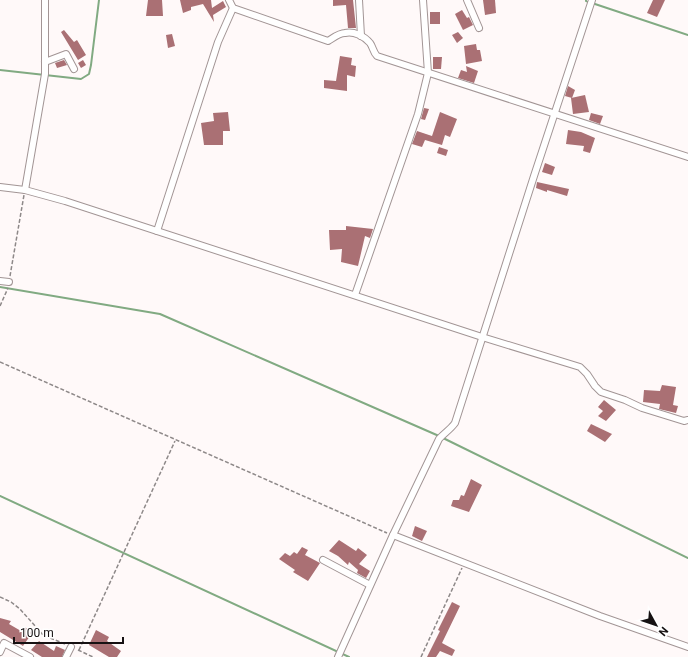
<svg xmlns="http://www.w3.org/2000/svg" width="688" height="657" font-family="Roboto,sans-serif">
	<style>
		.lines { fill: none; stroke-linecap: round; stroke-linejoin: round }
		.stream { stroke: #81aa82; stroke-width: 2 }
		.building { fill: #aa7074 }
		.minor-casing { stroke: #a29595; stroke-width: 8 }
		.path { stroke: #8e8989; stroke-width: 1.5; stroke-dasharray: 4 2; stroke-linecap: butt }
		.minor { stroke: #fff; stroke-width: 6 }
	</style>
	<rect width="100%" height="100%" fill="#fff9f9"/>
	<g class="lines">
		<g class="stream">
			<polyline points="586,0 586,1 688,35"/>
			<polyline points="0,70 81,79 89,74 91,65 99,0"/>
			<polyline points="0,287 160,314 439,436"/>
			<polyline points="443,438 688,558"/>
			<polyline points="0,496 349,657"/>
		</g>
	</g>
	<g class="building">
		<polygon points="148,0 162,0 163,16 146,16"/>
		<polygon points="180,0 211,0 212,8 223,1 226,7 213,15 214,22 203,4 191,7 191,10 183,13"/>
		<polygon points="333,0 353,0 356,28 348,28 346,5 333,6"/>
		<polygon points="483,0 495,0 496,13 485,15"/>
		<polygon points="653,0 665,0 657,17 647,13"/>
		<polygon points="462,10 467,18 469,17 473,25 463,30 455,14"/>
		<rect x="430" y="12" width="10" height="12"/>
		<polygon points="64,30 74,42 77,40 86,55 78,60 61,32"/>
		<polygon points="458,32 463,38 457,43 452,35"/>
		<polygon points="172,34 175,46 168,48 166,35"/>
		<polygon points="476,44 477,50 480,50 482,61 466,64 464,46"/>
		<polygon points="340,56 352,58 351,65 356,66 355,77 347,75 347,91 324,88 324,80 336,81"/>
		<polygon points="433,57 442,57 441,69 433,69"/>
		<polygon points="64,60 67,65 57,68 55,63"/>
		<polygon points="83,60 86,65 81,68 78,63"/>
		<polygon points="466,66 478,71 474,83 458,78 461,70 467,72"/>
		<polygon points="568,86 575,90 572,98 565,96"/>
		<polygon points="585,95 589,112 573,114 571,98"/>
		<polygon points="424,108 429,109 425,120 421,119"/>
		<polygon points="228,112 230,131 223,131 223,145 204,145 201,123 214,121 213,113"/>
		<polygon points="440,112 457,119 450,137 445,135 442,145 425,140 422,147 412,144 417,131 432,136"/>
		<polygon points="591,113 603,116 600,124 589,120"/>
		<polygon points="568,130 581,132 595,138 590,153 583,151 584,146 566,144"/>
		<polygon points="439,147 448,150 446,156 437,153"/>
		<polygon points="545,163 555,167 552,175 542,172"/>
		<polygon points="537,182 569,189 567,196 547,190 547,192 536,188"/>
		<polygon points="346,226 373,229 370,238 365,236 358,266 341,262 342,249 330,250 329,230 346,230"/>
		<polygon points="662,385 676,387 673,405 678,406 676,413 659,409 660,404 643,402 644,390 660,391"/>
		<polygon points="604,400 616,410 606,421 598,416 603,411 598,407"/>
		<polygon points="591,424 612,434 605,442 587,431"/>
		<polygon points="471,479 482,485 469,512 451,506 453,500 459,500 461,495 464,496"/>
		<polygon points="415,526 427,531 422,541 412,536"/>
		<polygon points="339,540 356,551 358,548 367,555 359,564 370,571 366,578 357,573 358,570 349,562 348,565 338,556 329,551"/>
		<polygon points="302,547 308,550 305,555 320,563 308,581 293,572 295,570 279,559 285,553 290,556 294,552 297,554"/>
		<polygon points="452,602 460,606 442,643 455,650 452,656 440,651 436,657 427,657 440,631 438,630"/>
		<polygon points="0,618 11,621 9,624 21,631 25,627 32,633 23,646 0,632"/>
		<polygon points="96,630 109,637 107,641 121,651 117,657 109,657 89,645"/>
		<polygon points="39,641 54,651 56,646 65,650 62,657 42,657 31,650"/>
	</g>
	<g class="lines">
		<g class="minor-casing">
			<g id="minor">
				<path d="M 229,0 L 233,8 L 328,41 C 333,38 339,33 345,33 C 354,31 364,36 370,43 C 373,47 373,52 377,56 L 688,157"/>
				<polyline points="359,0 361,36"/>
				<polyline points="467,0 479,28"/>
				<polyline points="45,62 66,54 74,69"/>
				<polyline points="0,187 25,190 65,201 482,337 580,367 587,374 595,386 601,392 625,400 642,408 684,421 688,420"/>
				<polyline points="25,190 45,74 45,0"/>
				<polyline points="157,231 218,42 233,8"/>
				<polyline points="0,281 9,282"/>
				<polyline points="355,295 418,114 428,73 423,0"/>
				<polyline points="393,535 600,616 688,647"/>
				<polyline points="323,560 370,585"/>
				<polyline points="0,652 4,643 30,657"/>
				<polyline points="66,657 71,647"/>
				<path d="M 338,657 L 393,535 L 439,439 C 444,433 450,430 455,423 L 534,176 L 592,0"/>
			</g>
		</g>
		<g class="path">
			<polyline points="10,276 24,195"/>
			<polyline points="0,306 8,288"/>
			<polyline points="0,362 387,533"/>
			<polyline points="0,597 11,602 20,609 43,635 65,644"/>
			<polyline points="78,650 93,657"/>
			<polyline points="79,650 175,441"/>
			<polyline points="421,657 462,568"/>
		</g>
		<use href="#minor" class="minor"/>
	</g>
	<g transform="translate(656 625) rotate(130)" stroke="#ffffff" stroke-width="3" paint-order="stroke">
	<path d="M0-3L7 15L0 10L-7 15Z" fill="#161112"/>
	<text y="-6" font-size="11" font-weight="bold" text-anchor="middle" fill="#161112">N</text>
	</g>
	<path d="M14 637v6h109v-6" fill="none" stroke="#161112" stroke-width="2"/>
	<text x="20" y="637" font-size="12" fill="#161112" stroke="#ffffff" stroke-width="3" paint-order="stroke">100 m</text>
</svg>
